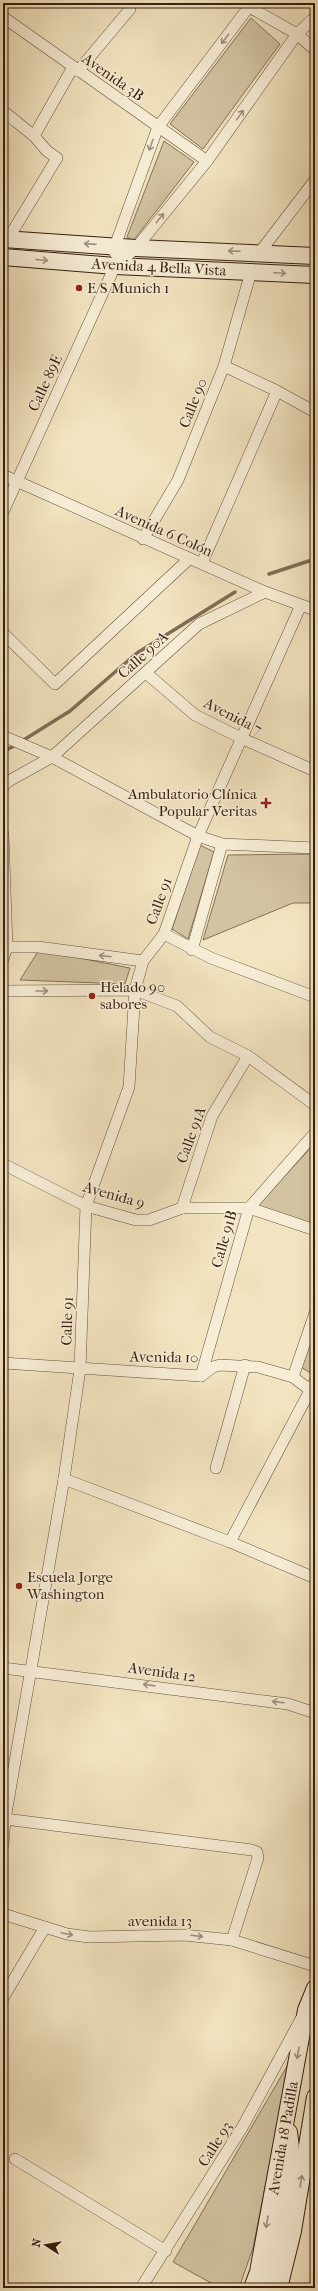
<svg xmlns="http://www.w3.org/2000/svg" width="318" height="2291" font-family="'IM FELL French Canon',serif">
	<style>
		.green { fill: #d2c3a2; stroke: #847159 }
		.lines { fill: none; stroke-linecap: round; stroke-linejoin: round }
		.stream { stroke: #806d56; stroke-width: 3.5 }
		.street-casing { stroke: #65503c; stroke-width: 12 }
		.secondary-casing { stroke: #361f10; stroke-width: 18 }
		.street { stroke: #f7edd6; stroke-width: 11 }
		.secondary { stroke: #f7edd6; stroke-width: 16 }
		.oneway { stroke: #a0907d }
		.poi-dot { fill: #8f2418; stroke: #f7edd6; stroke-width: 1.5 }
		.labels { text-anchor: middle; stroke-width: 3; stroke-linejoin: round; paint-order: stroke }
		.street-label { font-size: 15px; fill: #361f10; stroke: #f7edd6 }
		.poi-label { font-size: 15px; fill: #361f10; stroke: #f7edd6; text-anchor: start }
	</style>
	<rect width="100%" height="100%" fill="#f2e4c0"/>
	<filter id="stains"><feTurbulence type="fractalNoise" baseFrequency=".005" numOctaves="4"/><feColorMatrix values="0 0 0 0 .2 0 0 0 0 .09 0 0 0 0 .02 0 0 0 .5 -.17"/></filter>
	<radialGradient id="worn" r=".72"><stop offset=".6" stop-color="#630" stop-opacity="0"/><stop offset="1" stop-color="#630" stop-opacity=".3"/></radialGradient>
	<g class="green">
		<polygon points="251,18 280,44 203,149 170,124"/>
		<polygon points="164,141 194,162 133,241 127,237"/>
		<polygon points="200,845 214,852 188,939 172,929"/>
		<polygon points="315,854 315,903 293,903 203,940 228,855"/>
		<polygon points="39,950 130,968 125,984 20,980"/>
		<polygon points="315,1143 315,1229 250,1214"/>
		<polygon points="315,1326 315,1368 312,1374 301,1367"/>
		<polygon points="290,2061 253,2248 239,2288 220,2288 173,2262"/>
	</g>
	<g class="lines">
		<g class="stream">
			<polyline points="269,574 315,559"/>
			<polyline points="22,741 70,711 137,653 235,592"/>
			<polyline points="3,752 17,744"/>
		</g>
		<g class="street-casing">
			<g id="street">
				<polyline points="244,4 297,34 315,50"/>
				<polyline points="3,17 207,161"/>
				<polyline points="78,71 130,9"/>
				<polyline points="3,111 34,136 47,151 57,158 8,239"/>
				<polyline points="34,136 73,67"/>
				<polyline points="260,252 315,180"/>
				<polyline points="115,253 115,246 158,127 248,8"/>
				<polyline points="224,366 277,391 315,412"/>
				<polyline points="3,475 265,592 315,610"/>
				<polyline points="3,512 115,266 136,248 207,161 297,34 315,17"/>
				<polyline points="143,539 178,480 224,366 251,272"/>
				<polyline points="202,563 277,391"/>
				<polyline points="3,633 55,684 189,559"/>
				<polyline points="146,673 195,715 241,738 315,771"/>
				<polyline points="3,736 52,757 198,836 222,844 315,848"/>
				<polyline points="3,787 7,782 52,757 199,624 265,592"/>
				<polyline points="3,834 7,947 3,959"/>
				<polyline points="164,934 211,958 315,997"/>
				<polyline points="7,947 38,947 143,961"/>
				<polyline points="192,950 222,844"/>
				<polyline points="3,991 135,990 177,1006 210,1037 248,1056 315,1105"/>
				<polyline points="3,1164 86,1206 136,1220 149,1220 182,1208 249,1208 315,1230"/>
				<polyline points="182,1208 212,1116 248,1056"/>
				<polyline points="3,1363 201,1376 213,1367 220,1365 258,1367 293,1377 315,1394"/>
				<polyline points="201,1376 249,1208 315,1133"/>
				<polyline points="293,1377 315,1313"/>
				<polyline points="216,1468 245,1365"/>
				<polyline points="64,1479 230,1542 315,1578"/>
				<polyline points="230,1542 315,1381"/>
				<polyline points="3,1668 288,1704 315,1713"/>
				<polyline points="3,1819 5,1819 64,1479 80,1369 86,1206 129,1087 135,990 143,961 164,934 198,836 301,605"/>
				<polyline points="3,1844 5,1819 252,1850 257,1852 258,1858 232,1940"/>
				<polyline points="3,1914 67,1934 89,1937 184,1935 232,1940 315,1966"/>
				<polyline points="3,1998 45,1927"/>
				<polyline points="15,2159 166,2251"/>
				<polyline points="141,2288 243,2126 301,2019"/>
			</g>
		</g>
		<g class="secondary-casing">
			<g id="secondary">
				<polyline points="3,239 136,248 315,256"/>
				<polyline points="3,257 115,266 315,275"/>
				<polyline points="252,2288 258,2272 306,2010 315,1988"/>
				<path d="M 266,2288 C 277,2238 298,2183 289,2132"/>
				<polyline points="279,2288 293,2231 315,2097"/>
			</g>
		</g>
		<use href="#street" class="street"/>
		<use href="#secondary" class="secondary"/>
	</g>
	<defs><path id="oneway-shaft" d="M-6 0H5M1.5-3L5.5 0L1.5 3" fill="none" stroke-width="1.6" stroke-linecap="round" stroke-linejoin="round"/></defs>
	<g class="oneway">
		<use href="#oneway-shaft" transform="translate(225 39) rotate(127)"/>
		<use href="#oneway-shaft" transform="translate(240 115) rotate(-55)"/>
		<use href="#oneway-shaft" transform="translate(151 145) rotate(110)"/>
		<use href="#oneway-shaft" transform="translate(160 218) rotate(-51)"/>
		<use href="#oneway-shaft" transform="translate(90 244) rotate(-176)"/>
		<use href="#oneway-shaft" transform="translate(234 251) rotate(-178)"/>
		<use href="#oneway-shaft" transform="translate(42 260) rotate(5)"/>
		<use href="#oneway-shaft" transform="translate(280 273) rotate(3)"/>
		<use href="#oneway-shaft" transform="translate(105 956) rotate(-173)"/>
		<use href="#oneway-shaft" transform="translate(42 991)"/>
		<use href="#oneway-shaft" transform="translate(149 1685) rotate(-172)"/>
		<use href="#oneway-shaft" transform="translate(278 1702) rotate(-173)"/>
		<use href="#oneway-shaft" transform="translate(67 1934) rotate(12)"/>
		<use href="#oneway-shaft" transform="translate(197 1936) rotate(7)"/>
		<use href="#oneway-shaft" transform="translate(298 2053) rotate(100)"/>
		<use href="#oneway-shaft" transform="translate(301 2181) rotate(-81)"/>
		<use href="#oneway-shaft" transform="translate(267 2222) rotate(100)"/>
	</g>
	<g class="poi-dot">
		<circle cx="79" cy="288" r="4"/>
		<path d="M264 797h4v4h4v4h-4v4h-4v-4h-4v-4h4z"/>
		<circle cx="92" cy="996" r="4"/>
		<circle cx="19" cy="1586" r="4"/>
	</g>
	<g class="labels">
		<g class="street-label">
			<text transform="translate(113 77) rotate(35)" y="5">Avenida 3B</text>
			<text transform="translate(159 267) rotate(3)" y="5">Avenida 4 Bella Vista</text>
			<text transform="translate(45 383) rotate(-65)" y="5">Calle 89E</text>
			<text transform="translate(193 403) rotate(-68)" y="5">Calle 90</text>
			<text transform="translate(164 531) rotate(24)" y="5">Avenida 6 Colón</text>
			<text transform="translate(143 655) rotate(-42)" y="5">Calle 90A</text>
			<text transform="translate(233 716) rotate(27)" y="5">Avenida 7</text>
			<text transform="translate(159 901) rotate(-70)" y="5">Calle 91</text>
			<text transform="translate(191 1135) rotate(-70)" y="5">Calle 91A</text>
			<text transform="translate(114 1195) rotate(16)" y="5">Avenida 9</text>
			<text transform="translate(224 1239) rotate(-74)" y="5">Calle 91B</text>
			<text transform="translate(67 1321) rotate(-88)" y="5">Calle 91</text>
			<text transform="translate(164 1357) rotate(1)" y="5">Avenida 10</text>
			<text transform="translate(162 1672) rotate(8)" y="5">Avenida 12</text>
			<text x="160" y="1926">avenida 13</text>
			<text transform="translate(283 2138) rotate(-80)" y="5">Avenida 18 Padilla</text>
			<text transform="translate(215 2144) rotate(-58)" y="5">Calle 93</text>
		</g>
		<g class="poi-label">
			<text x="87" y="293">E/S Munich 1</text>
			<text x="257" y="799" text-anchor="end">Ambulatorio Clínica<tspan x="257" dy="17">Popular Veritas</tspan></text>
			<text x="100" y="992">Helado 90<tspan x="100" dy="17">sabores</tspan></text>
			<text x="27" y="1582">Escuela Jorge<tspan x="27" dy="17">Washington</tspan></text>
		</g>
	</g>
	<rect width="318" height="2291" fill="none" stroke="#f2e4c0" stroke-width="16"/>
	<rect x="4" y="4" width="310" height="2283" fill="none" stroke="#361f10" stroke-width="2"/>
	<rect x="8" y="8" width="302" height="2275" fill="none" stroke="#361f10"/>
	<g transform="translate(46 2245) rotate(282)" stroke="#f7edd6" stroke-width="3" paint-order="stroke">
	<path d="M0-3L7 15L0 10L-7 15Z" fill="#361f10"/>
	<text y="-6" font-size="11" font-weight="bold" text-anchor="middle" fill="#361f10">N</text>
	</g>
	<rect width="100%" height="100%" filter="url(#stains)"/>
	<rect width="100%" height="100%" fill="url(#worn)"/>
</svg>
